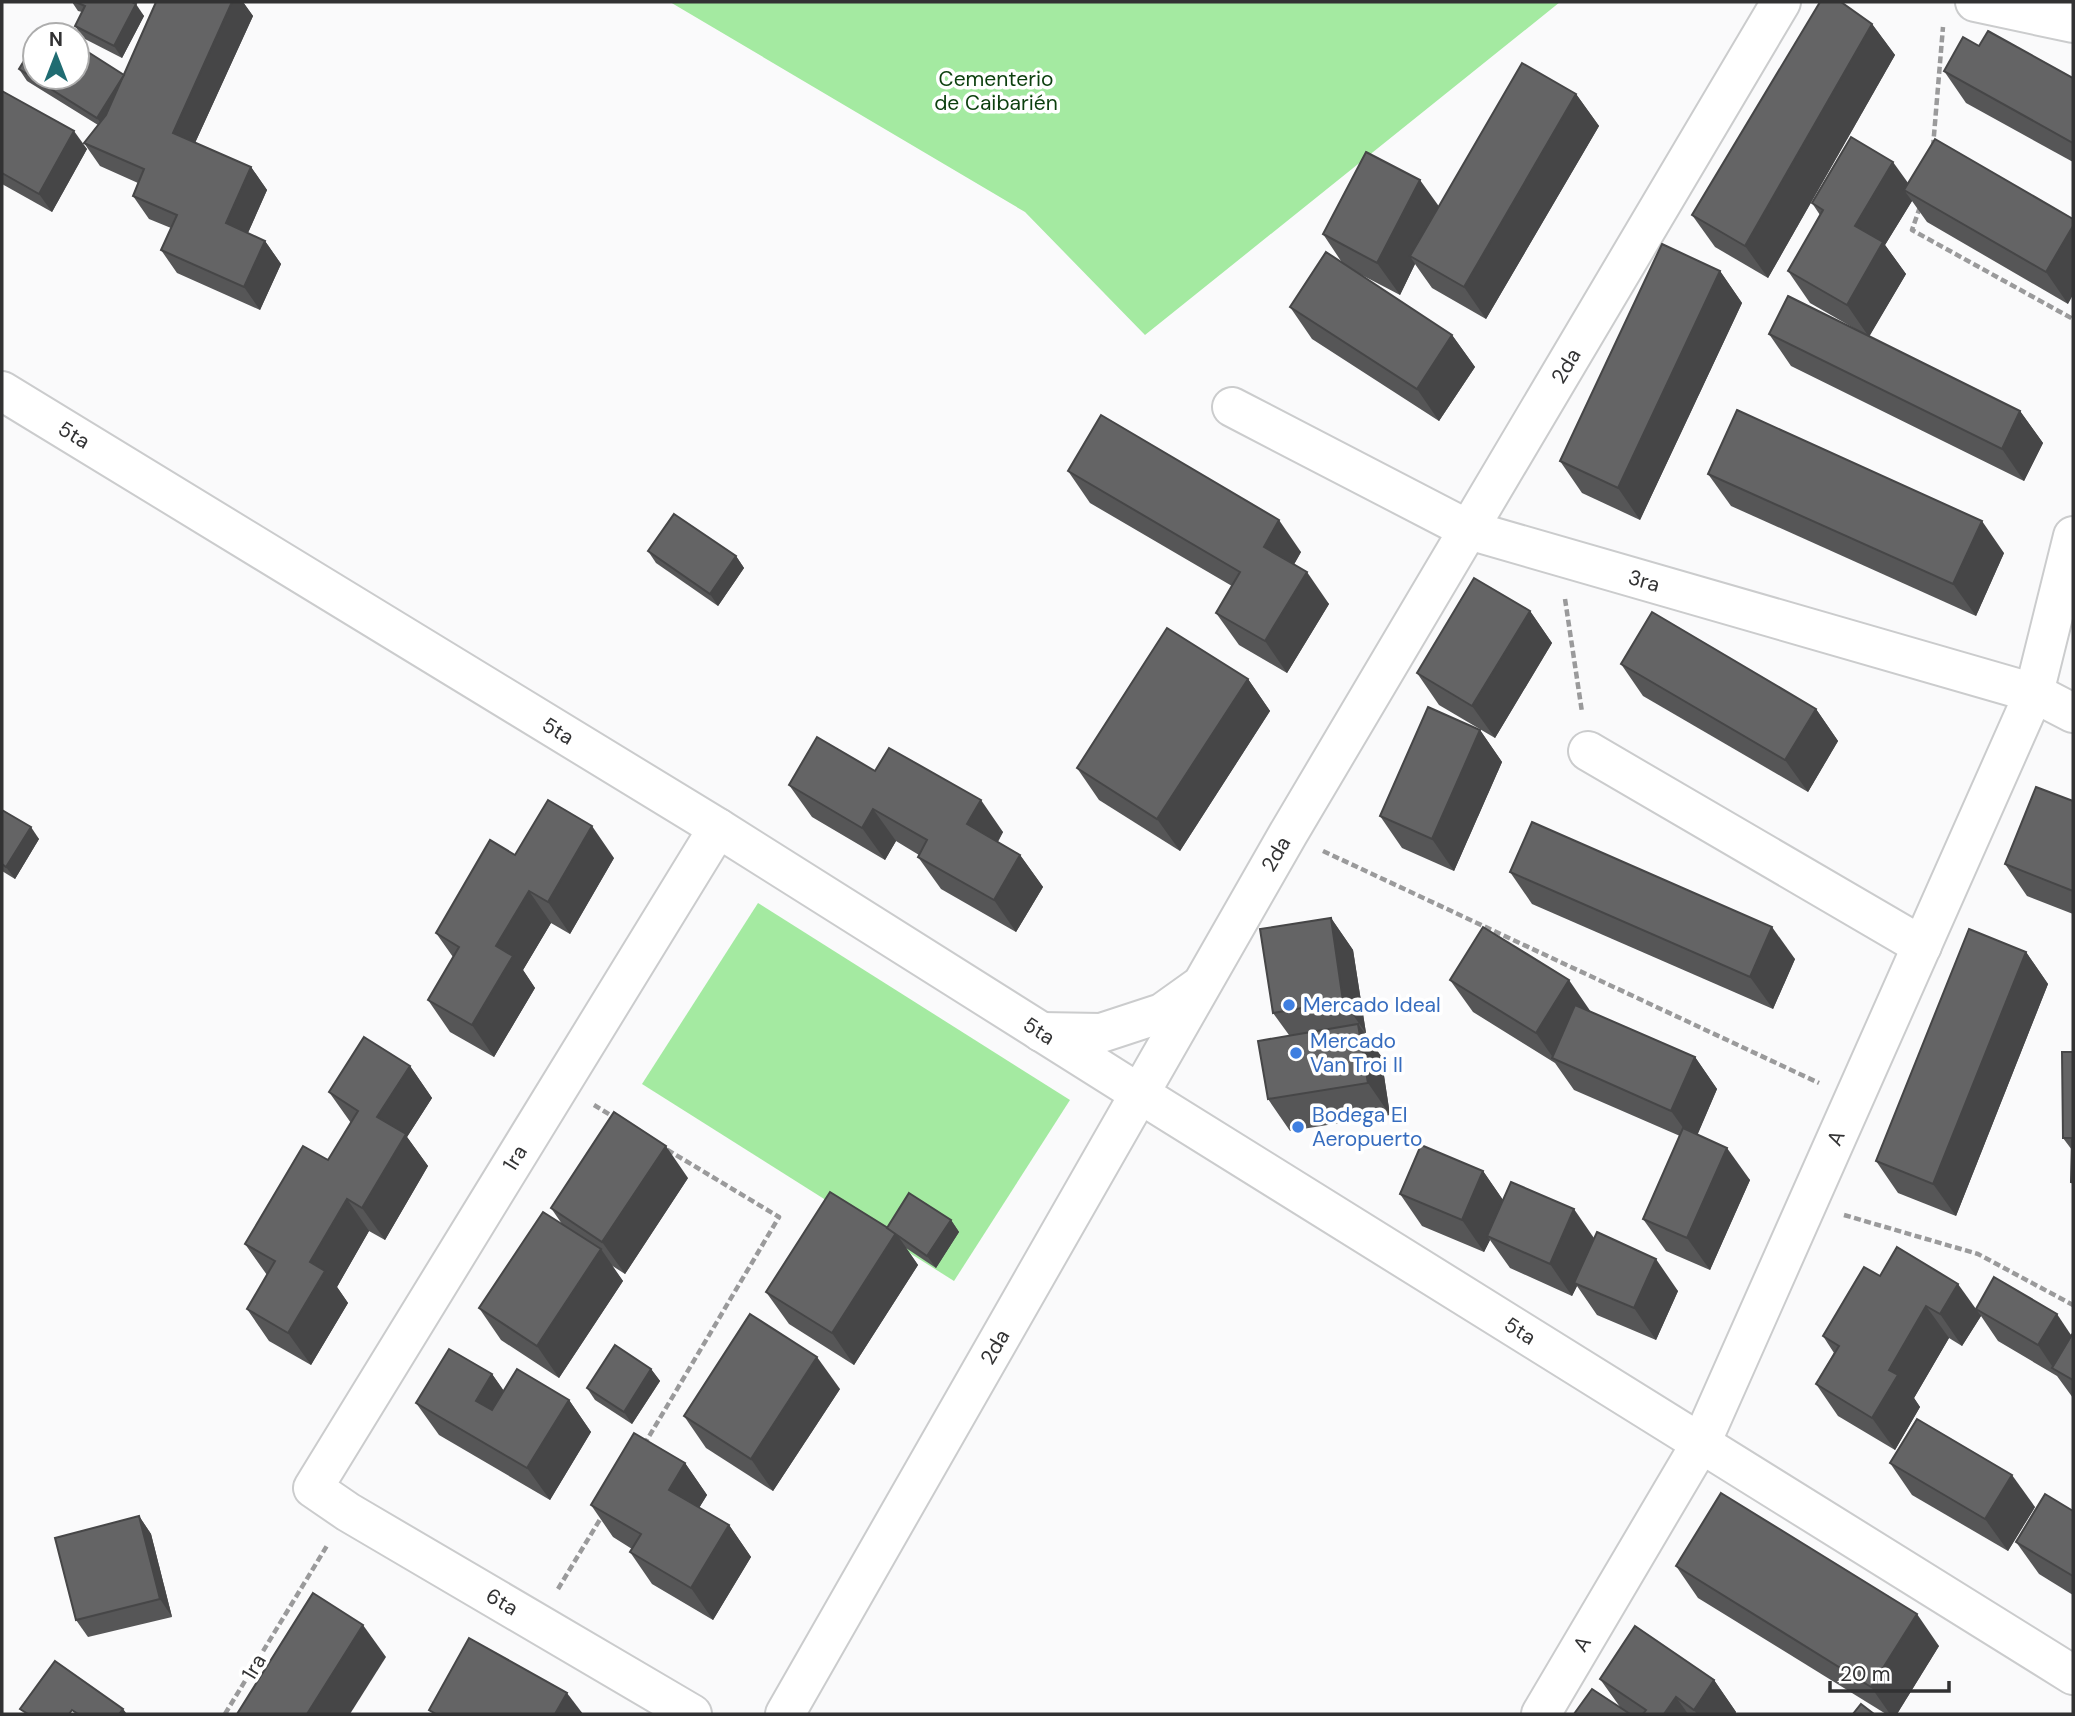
<svg xmlns="http://www.w3.org/2000/svg" width="2075" height="1716" font-family="'DM Sans',sans-serif">
	<style>
		.green { fill: #a4eaa1 }
		.lines { fill: none; stroke-linecap: round; stroke-linejoin: round }
		.minor-casing { stroke: #cbcccd; stroke-width: 42 }
		.path { stroke: #9a9a9b; stroke-width: 4.5; stroke-dasharray: 7 3.5; stroke-linecap: butt }
		.minor { stroke: #fff; stroke-width: 38 }
		.wall { fill: #565657 }
		.shaded-wall { fill: #464647 }
		.building { fill: #646465; stroke: #464647; stroke-width: 2 }
		.shop-dot { fill: #3f7fe0; stroke: #fff; stroke-width: 2.5 }
		.labels { text-anchor: middle; stroke-width: 7; stroke-linejoin: round; paint-order: stroke }
		.park-label { font-size: 21px; fill: #0c3f0e; stroke: #fff }
		.street-label { font-size: 21px; fill: #323233; stroke: #fff }
		.shop-label { font-size: 21px; fill: #366cbe; stroke: #fff; text-anchor: start }
	</style>
	<rect width="100%" height="100%" fill="#fafafb"/>
	<g class="green">
		<polygon points="670,2 1560,2 1145,335 1025,212"/>
		<polygon points="758,903 1070,1100 954,1281 642,1084"/>
	</g>
	<g class="lines">
		<g class="minor-casing">
			<g id="minor">
				<polyline points="1975,2 2073,23"/>
				<polyline points="2,391 718,828 1140,1094 2073,1675"/>
				<polyline points="1232,407 1469,530 2034,693 2073,713"/>
				<polyline points="1588,751 1922,946"/>
				<polyline points="1041,1032 1101,1033 1162,1013 1197,988"/>
				<polyline points="692,1714 348,1512 313,1488 718,828"/>
				<polyline points="785,1714 1288,834 1781,2"/>
				<polyline points="1541,1714 1701,1443 2034,693 2073,536"/>
			</g>
		</g>
		<g class="path">
			<polyline points="1933,147 1943,27"/>
			<polyline points="1920,207 1912,230 2073,319"/>
			<polyline points="1565,599 1582,712"/>
			<polyline points="1323,851 1819,1083"/>
			<polyline points="594,1105 617,1119"/>
			<polyline points="1844,1215 1978,1254 2073,1305"/>
			<polyline points="644,1445 779,1217 666,1149"/>
			<polyline points="558,1589 602,1516"/>
			<polyline points="225,1714 328,1544"/>
		</g>
		<use href="#minor" class="minor"/>
	</g>
	<g class="wall">
		<polygon points="72,2 132,2 144,16 122,58 83,38 75,26 82,12 78,11"/>
		<polygon points="156,2 243,2 253,16 195,143 251,167 267,190 248,233 265,241 281,264 260,310 177,273 161,250 171,228 149,219 133,196 138,183 100,166 84,143 98,125 27,81 19,69 124,75"/>
		<polygon points="1872,24 1895,55 1768,278 1715,247 1692,215"/>
		<polygon points="1979,46 2073,78 2073,162 1966,103 1944,71"/>
		<polygon points="2,91 87,149 52,212 2,184"/>
		<polygon points="1576,94 1599,126 1486,319 1432,288 1415,264 1400,295 1356,272 1452,335 1475,367 1439,421 1312,339 1290,307 1343,264 1323,234 1439,207"/>
		<polygon points="1908,183 2073,219 2068,304 1927,222 1912,201 1885,245 1906,274 1869,336 2020,411 2043,443 2024,481 1791,366 1769,334 1864,334 1810,303 1788,271 1820,215 1812,203"/>
		<polygon points="1720,271 1742,303 1640,520 1582,493 1560,461"/>
		<polygon points="1068,471 1301,552 1294,564 1329,604 1287,673 1239,645 1216,613 1232,586 1090,503"/>
		<polygon points="1708,474 2004,553 1976,616 1731,506"/>
		<polygon points="648,551 736,556 744,568 718,606 656,563"/>
		<polygon points="1530,611 1552,643 1495,738 1439,705 1417,673"/>
		<polygon points="1621,664 1816,709 1838,741 1808,792 1643,696"/>
		<polygon points="1248,679 1270,711 1180,851 1099,800 1077,768"/>
		<polygon points="1480,730 1502,762 1454,871 1402,848 1380,816"/>
		<polygon points="875,771 1003,832 998,842 1020,855 1043,887 1016,932 941,889 918,857 919,855 896,841 885,860 812,817 789,785"/>
		<polygon points="2073,801 2073,914 2027,896 2005,864"/>
		<polygon points="2,810 39,839 15,879 2,871"/>
		<polygon points="515,855 614,858 570,934 551,923 523,970 535,988 494,1057 450,1032 428,1000 453,957 436,933"/>
		<polygon points="1510,872 1795,959 1773,1009 1532,904"/>
		<polygon points="1331,918 1353,950 1366,1033 1364,1033 1381,1056 1390,1115 1290,1131 1268,1099 1289,1035 1273,1013"/>
		<polygon points="2026,952 2048,984 1956,1216 1898,1193 1876,1161"/>
		<polygon points="1450,980 1591,1012 1695,1057 1717,1089 1697,1135 1750,1180 1710,1270 1666,1251 1643,1219 1680,1136 1574,1090 1555,1063 1473,1012"/>
		<polygon points="2073,1052 2073,1186 2071,1182 2072,1150 2063,1138"/>
		<polygon points="410,1066 432,1098 407,1137 428,1166 385,1240 369,1231 337,1287 348,1303 311,1365 269,1341 247,1309 267,1275 245,1244 328,1160 351,1123 329,1092"/>
		<polygon points="1483,1171 1503,1200 1594,1238 1678,1291 1656,1340 1597,1315 1577,1286 1572,1296 1510,1268 1490,1240 1484,1252 1422,1226 1400,1194"/>
		<polygon points="688,1178 625,1274 611,1265 623,1281 559,1378 501,1340 479,1308 562,1224 551,1208"/>
		<polygon points="951,1220 959,1232 936,1268 906,1248 918,1265 854,1365 789,1324 766,1292 887,1228"/>
		<polygon points="1880,1276 1976,1309 2072,1335 2073,1333 2073,1398 2057,1376 1998,1341 1981,1316 1962,1346 1949,1338 1914,1398 1920,1407 1895,1450 1838,1416 1816,1384 1834,1353 1823,1336"/>
		<polygon points="651,1369 660,1381 632,1424 595,1400 587,1388"/>
		<polygon points="492,1374 504,1391 569,1400 591,1432 550,1500 439,1435 416,1403"/>
		<polygon points="840,1389 773,1491 706,1448 684,1416"/>
		<polygon points="685,1463 707,1495 699,1508 729,1525 751,1557 713,1620 652,1584 630,1552 632,1549 613,1537 591,1505"/>
		<polygon points="1890,1463 2035,1507 2008,1551 1912,1495"/>
		<polygon points="2073,1511 2073,1595 2039,1574 2016,1542"/>
		<polygon points="139,1516 151,1534 172,1617 88,1637 76,1620"/>
		<polygon points="1676,1566 1939,1646 1897,1714 1886,1714 1698,1598"/>
		<polygon points="1600,1679 1714,1680 1736,1712 1735,1714 1574,1714 1620,1707"/>
	</g>
	<g class="shaded-wall">
		<polygon points="232,2 243,2 253,16 189,156 173,133"/>
		<polygon points="136,4 144,16 122,58 114,46"/>
		<polygon points="1872,24 1895,55 1768,278 1745,246"/>
		<polygon points="124,75 106,130 97,118"/>
		<polygon points="1576,94 1599,126 1486,319 1464,287"/>
		<polygon points="74,131 87,149 52,212 39,194"/>
		<polygon points="1893,162 1916,194 1904,190 1912,201 1885,245 1906,274 1869,337 1847,305 1855,226"/>
		<polygon points="251,167 267,190 242,246 226,223"/>
		<polygon points="1420,180 1443,212 1410,256 1415,264 1400,295 1377,263"/>
		<polygon points="2073,226 2073,295 2068,304 2046,272"/>
		<polygon points="265,241 281,264 260,310 244,287"/>
		<polygon points="1720,271 1742,303 1640,520 1618,488"/>
		<polygon points="1452,335 1475,367 1439,421 1417,389"/>
		<polygon points="2020,411 2043,443 2024,481 2002,449"/>
		<polygon points="1279,520 1301,552 1286,579 1264,547"/>
		<polygon points="1982,521 2004,553 1976,616 1953,584"/>
		<polygon points="736,556 744,568 718,606 710,594"/>
		<polygon points="1307,572 1329,604 1287,673 1265,641"/>
		<polygon points="1530,611 1552,643 1495,738 1472,706"/>
		<polygon points="1248,679 1270,711 1180,851 1157,819"/>
		<polygon points="1816,709 1838,741 1808,792 1785,760"/>
		<polygon points="1480,730 1502,762 1454,871 1432,839"/>
		<polygon points="981,800 1003,832 989,856 967,824"/>
		<polygon points="873,809 896,841 885,860 862,828"/>
		<polygon points="592,826 614,858 570,934 548,902"/>
		<polygon points="31,827 39,839 15,879 6,867"/>
		<polygon points="1020,855 1043,887 1016,932 994,900"/>
		<polygon points="529,891 551,923 523,970 535,988 494,1057 472,1025 496,946"/>
		<polygon points="1331,918 1353,950 1366,1033 1343,1001"/>
		<polygon points="1772,927 1795,959 1773,1009 1750,977"/>
		<polygon points="2026,952 2048,984 1956,1216 1933,1184"/>
		<polygon points="1569,980 1591,1012 1554,1059 1536,1033"/>
		<polygon points="1358,1024 1381,1056 1390,1115 1368,1083"/>
		<polygon points="1695,1057 1717,1089 1694,1143 1671,1111"/>
		<polygon points="410,1066 432,1098 407,1137 428,1166 385,1240 362,1208 377,1117"/>
		<polygon points="666,1146 688,1178 625,1274 602,1242"/>
		<polygon points="1727,1148 1750,1180 1710,1270 1687,1238"/>
		<polygon points="1483,1171 1505,1203 1487,1236 1490,1240 1484,1252 1462,1220"/>
		<polygon points="347,1199 369,1231 337,1287 348,1303 311,1365 288,1333 310,1262"/>
		<polygon points="1574,1209 1596,1241 1574,1283 1577,1286 1572,1296 1550,1264"/>
		<polygon points="951,1220 959,1232 936,1268 927,1256"/>
		<polygon points="896,1233 918,1265 854,1365 832,1333"/>
		<polygon points="601,1249 623,1281 559,1378 537,1346"/>
		<polygon points="1656,1259 1678,1291 1656,1340 1634,1308"/>
		<polygon points="1958,1284 1981,1316 1962,1346 1940,1314"/>
		<polygon points="1926,1306 1949,1338 1914,1398 1920,1407 1895,1450 1872,1418 1889,1370"/>
		<polygon points="2057,1314 2073,1338 2054,1369 2038,1345"/>
		<polygon points="817,1357 840,1389 773,1491 751,1459"/>
		<polygon points="651,1369 660,1381 632,1424 624,1412"/>
		<polygon points="492,1374 514,1406 499,1433 476,1401"/>
		<polygon points="569,1400 591,1432 550,1500 527,1468"/>
		<polygon points="685,1463 707,1495 691,1521 669,1490"/>
		<polygon points="2012,1475 2035,1507 2008,1551 1985,1519"/>
		<polygon points="139,1516 151,1534 172,1617 160,1599"/>
		<polygon points="729,1525 751,1557 713,1620 691,1588"/>
		<polygon points="1917,1614 1939,1646 1897,1714 1890,1714 1871,1687"/>
		<polygon points="363,1625 386,1657 350,1714 307,1714"/>
		<polygon points="1714,1680 1736,1712 1735,1714 1697,1714 1694,1710"/>
		<polygon points="567,1693 583,1714 555,1714"/>
		<polygon points="1676,1697 1688,1714 1664,1714"/>
		<polygon points="123,1709 127,1714 119,1714"/>
	</g>
	<g class="building">
		<polygon points="76,2 132,2 136,4 114,46 75,26 85,6"/>
		<polygon points="156,2 232,2 173,133 251,167 226,223 265,241 244,287 161,250 177,215 133,196 144,169 84,143 106,115"/>
		<polygon points="1820,2 1841,2 1872,24 1745,246 1692,215"/>
		<polygon points="46,26 61,35 40,35"/>
		<polygon points="1988,31 2073,78 2073,143 1944,71 1963,37 1979,46"/>
		<polygon points="35,43 35,77 77,77 77,45 124,75 97,118 19,69"/>
		<polygon points="1522,63 1576,94 1464,287 1410,256"/>
		<polygon points="2,91 74,131 39,194 2,173"/>
		<polygon points="1851,137 1893,162 1855,226 1883,242 1847,305 1788,271 1823,210 1812,203"/>
		<polygon points="1935,139 2073,219 2073,226 2046,272 1904,190"/>
		<polygon points="1366,152 1420,180 1377,263 1323,234"/>
		<polygon points="1662,244 1720,271 1618,488 1560,461"/>
		<polygon points="1326,252 1452,335 1417,389 1290,307"/>
		<polygon points="1788,296 2020,411 2002,449 1769,334"/>
		<polygon points="1737,410 1982,521 1953,584 1708,474"/>
		<polygon points="1101,415 1279,520 1264,547 1307,572 1265,641 1216,613 1240,572 1068,471"/>
		<polygon points="674,514 736,556 710,594 648,551"/>
		<polygon points="1474,578 1530,611 1472,706 1417,673"/>
		<polygon points="1652,612 1816,709 1785,760 1621,664"/>
		<polygon points="1167,628 1248,679 1157,819 1077,768"/>
		<polygon points="1428,707 1480,730 1432,839 1380,816"/>
		<polygon points="817,737 875,771 889,748 981,800 967,824 1020,855 994,900 918,857 927,840 873,809 862,828 789,785"/>
		<polygon points="2036,787 2073,801 2073,891 2005,864"/>
		<polygon points="548,800 592,826 548,902 529,891 496,946 513,956 472,1025 428,1000 459,947 436,933 490,840 515,855"/>
		<polygon points="2,810 31,827 6,867 2,864"/>
		<polygon points="1532,822 1772,927 1750,977 1510,872"/>
		<polygon points="1331,918 1343,1001 1273,1013 1260,929"/>
		<polygon points="1483,927 1569,980 1536,1033 1450,980"/>
		<polygon points="1969,929 2026,952 1933,1184 1876,1161"/>
		<polygon points="1575,1005 1695,1057 1671,1111 1552,1058"/>
		<polygon points="1358,1024 1368,1083 1268,1099 1258,1041"/>
		<polygon points="364,1037 410,1066 377,1117 406,1134 362,1208 347,1199 310,1262 325,1271 288,1333 247,1309 275,1261 245,1244 303,1146 328,1160 358,1111 329,1092"/>
		<polygon points="2062,1052 2073,1052 2073,1182 2071,1182 2072,1138 2063,1138"/>
		<polygon points="614,1112 666,1146 602,1242 551,1208"/>
		<polygon points="1683,1128 1727,1148 1687,1238 1643,1219"/>
		<polygon points="1421,1145 1483,1171 1462,1220 1400,1194"/>
		<polygon points="1511,1182 1574,1209 1550,1264 1487,1236"/>
		<polygon points="830,1192 896,1233 832,1333 766,1292"/>
		<polygon points="909,1193 951,1220 927,1256 887,1228"/>
		<polygon points="543,1212 601,1249 537,1346 479,1308"/>
		<polygon points="1597,1232 1656,1259 1634,1308 1574,1283"/>
		<polygon points="1897,1247 1958,1284 1940,1314 1926,1306 1889,1370 1898,1375 1872,1418 1816,1384 1839,1346 1823,1336 1864,1267 1880,1276"/>
		<polygon points="1994,1277 2057,1314 2038,1345 1976,1309"/>
		<polygon points="750,1314 817,1357 751,1459 684,1416"/>
		<polygon points="2073,1333 2073,1380 2052,1368"/>
		<polygon points="615,1345 651,1369 624,1412 587,1388"/>
		<polygon points="449,1349 492,1374 476,1401 492,1410 517,1369 569,1400 527,1468 416,1403"/>
		<polygon points="1917,1419 2012,1475 1985,1519 1890,1463"/>
		<polygon points="634,1433 685,1463 669,1490 729,1525 691,1588 630,1552 641,1534 591,1505"/>
		<polygon points="1721,1493 1917,1614 1871,1687 1676,1566"/>
		<polygon points="2045,1494 2073,1511 2073,1576 2016,1542"/>
		<polygon points="139,1516 160,1599 76,1620 55,1538"/>
		<polygon points="313,1593 363,1625 307,1714 237,1714"/>
		<polygon points="1635,1626 1714,1680 1694,1710 1676,1697 1664,1714 1643,1714 1646,1710 1600,1679"/>
		<polygon points="469,1638 567,1693 555,1714 436,1714 429,1710"/>
		<polygon points="55,1661 123,1709 119,1714 78,1714 72,1710 69,1714 28,1714 20,1709"/>
		<polygon points="1592,1689 1630,1714 1574,1714"/>
		<polygon points="1861,1704 1874,1714 1853,1714"/>
	</g>
	<g class="shop-dot">
		<circle cx="1289" cy="1005" r="7"/>
		<circle cx="1296" cy="1053" r="7"/>
		<circle cx="1298" cy="1127" r="7"/>
	</g>
	<g class="labels">
		<g class="park-label">
			<text x="996" y="86">Cementerio<tspan x="996" dy="24">de Caibarién</tspan></text>
		</g>
		<g class="street-label">
			<text transform="translate(1566 366) rotate(-59)" y="7">2da</text>
			<text transform="translate(74 435) rotate(31)" y="7">5ta</text>
			<text transform="translate(1644 581) rotate(16)" y="7">3ra</text>
			<text transform="translate(558 731) rotate(31)" y="7">5ta</text>
			<text transform="translate(1276 854) rotate(-60)" y="7">2da</text>
			<text transform="translate(1039 1031) rotate(32)" y="7">5ta</text>
			<text transform="translate(1836 1138) rotate(-66)" y="7">A</text>
			<text transform="translate(515 1158) rotate(-58)" y="7">1ra</text>
			<text transform="translate(1520 1331) rotate(32)" y="7">5ta</text>
			<text transform="translate(995 1347) rotate(-60)" y="7">2da</text>
			<text transform="translate(502 1602) rotate(30)" y="7">6ta</text>
			<text transform="translate(1582 1644) rotate(-59)" y="7">A</text>
			<text transform="translate(254 1667) rotate(-59)" y="7">1ra</text>
		</g>
		<g class="shop-label">
			<text x="1303" y="1012">Mercado Ideal</text>
			<text x="1310" y="1048">Mercado<tspan x="1310" dy="24">Van Troi II</tspan></text>
			<text x="1312" y="1122">Bodega El<tspan x="1312" dy="24">Aeropuerto</tspan></text>
		</g>
	</g>
	<rect width="2075" height="1716" fill="none" stroke="#323233" stroke-width="7"/>
	<g transform="translate(56 56)"><circle r="33" fill="#ffffff" stroke="#adadad" stroke-width="2"/>
	<path d="M0-5L12 26L0 18L-12 26Z" fill="#206c72"/>
	<text y="-10" font-size="19" font-weight="bold" text-anchor="middle" fill="#323233">N</text>
	</g>
	<path d="M1830 1681v10h119v-10" fill="none" stroke="#323233" stroke-width="3.5"/>
	<text x="1840" y="1681" font-size="21" fill="#323233" stroke="#ffffff" stroke-width="5" paint-order="stroke">20 m</text>
</svg>
